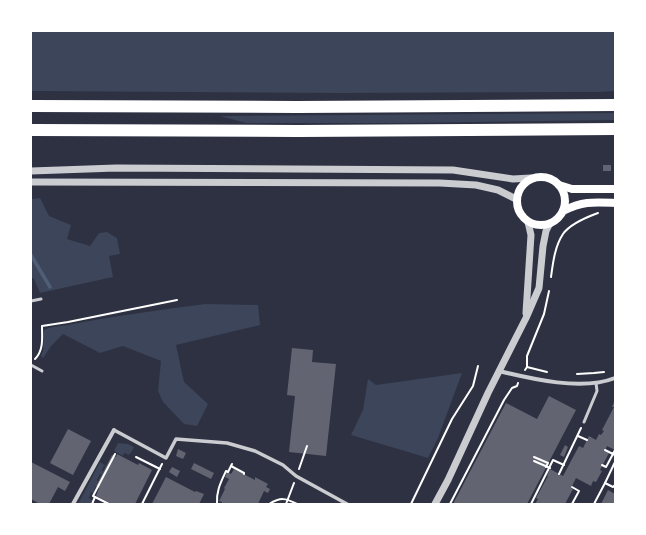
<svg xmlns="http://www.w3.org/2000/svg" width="646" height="535" font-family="Helvetica,sans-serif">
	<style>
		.green { fill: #3c4559 }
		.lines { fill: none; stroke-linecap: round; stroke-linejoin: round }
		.stream { stroke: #4f5d75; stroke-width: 3.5 }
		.building { fill: #626471 }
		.path { stroke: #fff; stroke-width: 2 }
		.service { stroke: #caccd0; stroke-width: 3 }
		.pedestrian { stroke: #caccd0; stroke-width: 3.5 }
		.minor { stroke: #caccd0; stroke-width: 4 }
		.tertiary { stroke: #caccd0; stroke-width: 7 }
		.secondary { stroke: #fff; stroke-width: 8 }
		.motorway { stroke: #fff; stroke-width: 12 }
	</style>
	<rect width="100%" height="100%" fill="#2d3142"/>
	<g class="green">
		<polygon points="31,31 615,31 615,91 597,92 341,93 31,91"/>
		<polygon points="615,113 615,120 396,123 246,123 220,116"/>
		<polygon points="40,198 49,216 71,225 67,239 90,246 99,233 107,232 117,238 120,254 109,256 113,277 40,293 34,279 31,277 31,199"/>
		<path d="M 205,304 L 258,305 L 260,325 L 176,345 L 184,382 L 208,404 L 197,426 L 184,424 L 163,402 L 158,391 L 161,361 L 123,346 L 100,353 L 63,334 L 51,346 L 43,358 L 41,356 L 43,351 L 44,330 C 49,327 62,326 68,325 C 113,316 159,310 205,304 Z"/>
		<polygon points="462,373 438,438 428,458 351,435 363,410 368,379 376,385"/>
		<polygon points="118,443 128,444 134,447 131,453 130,453 129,455 124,453 123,456 114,451"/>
		<polygon points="100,462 106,466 106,467 104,466 102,470 103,472 102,474 100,474 97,480 98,481 96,486 93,493 91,492 89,498 92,500 90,504 78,504"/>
	</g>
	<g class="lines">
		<polyline class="stream" points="31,255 50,287"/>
	</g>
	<g class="building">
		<rect x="603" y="165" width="8" height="6"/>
		<polygon points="292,348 313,350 312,362 336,364 326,456 289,452 295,396 287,395"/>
		<polygon points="549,396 576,410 527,504 453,504 506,403 537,419"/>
		<polygon points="615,400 615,450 607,446 605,451 609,453 600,470 602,471 596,482 593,481 591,486 576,478 571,488 573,489 565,504 535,504 538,499 536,498 548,476 547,476 550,469 563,476 579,446 583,448 589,436 596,440 599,434 601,435 604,431 602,430 614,407 612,407"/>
		<polygon points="68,429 91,441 73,475 50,463"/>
		<polygon points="565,445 568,447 564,457 560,455"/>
		<polygon points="178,449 186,453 183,459 176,456"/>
		<polygon points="117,454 138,465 139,463 152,470 135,504 112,504 96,496 99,488 96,486 112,455 116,457"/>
		<polygon points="31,462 70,482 65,491 58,487 49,504 40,504 31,499"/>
		<polygon points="194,463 214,473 211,479 191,469"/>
		<polygon points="172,467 180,471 177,477 169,472"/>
		<polygon points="234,469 255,480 255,477 268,484 266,487 270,489 268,493 264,491 258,504 221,504 222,502 219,501 225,489 224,488 229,479 225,477 227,472 231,474"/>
		<polygon points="166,477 195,492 196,491 204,494 199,504 152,504"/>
		<polygon points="608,490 615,494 615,504 601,504"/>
	</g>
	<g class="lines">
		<g class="path">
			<path d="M 551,277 C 553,262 555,246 563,234 C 570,224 587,217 598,213"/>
			<path d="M 35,359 C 44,350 42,337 42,326 L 68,322 L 177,300"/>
			<polyline points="527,367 547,372"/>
			<polyline points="525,370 527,367 527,356 544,314 549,291"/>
			<polyline points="577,374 594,373 604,372"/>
			<polyline points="578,436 587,440"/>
			<polyline points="605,450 613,454 615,450"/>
			<polyline points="136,457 160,469"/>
			<polyline points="534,457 548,463 546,467"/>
			<polyline points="534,461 550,468"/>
			<polyline points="602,465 606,467 613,454 615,455"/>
			<polyline points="231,466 244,473 244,474"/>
			<polyline points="299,469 307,446"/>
			<polyline points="559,474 581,428"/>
			<polyline points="605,483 615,462"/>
			<polyline points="572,487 579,491 572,504"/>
			<polyline points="92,504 95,497"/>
			<polyline points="109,504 93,496 115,454"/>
			<polyline points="142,504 162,464"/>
			<path d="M 217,504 C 216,491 221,482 226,471 L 228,472 L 232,464"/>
			<path d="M 269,504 C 281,497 285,498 297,504"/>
			<polyline points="286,504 294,483"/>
			<polyline points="411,504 452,419 473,386 478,366"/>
			<polyline points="450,504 504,400 512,388 517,386 518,383"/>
			<polyline points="531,504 553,460 564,465"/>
			<polyline points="594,504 605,483 613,487 615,485"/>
		</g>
		<g class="service">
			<polyline points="31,301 41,299"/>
			<polyline points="31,365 42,371"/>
			<polyline points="584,422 597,391 596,383"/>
		</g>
		<polyline class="pedestrian" points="114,430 166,458 176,439 227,443 255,451 283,465 296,476 347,504"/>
		<g class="minor">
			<path d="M 499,371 C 532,379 582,391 615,378"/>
			<polyline points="73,504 114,430"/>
		</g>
		<g class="tertiary">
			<polyline points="31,171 116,168 453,170 513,179 531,178"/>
			<polyline points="31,182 440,183 476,185 498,190 516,199"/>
			<polyline points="526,313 531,235 528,222"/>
			<polyline points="435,504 448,480 488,393 526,318 539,288 543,246 546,231 550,223"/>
		</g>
		<g class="secondary">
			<circle cx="541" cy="201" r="24"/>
			<polyline points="559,185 572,189 615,189"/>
			<path d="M 563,211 C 583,201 593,202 615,203"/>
		</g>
		<g class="motorway">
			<polyline points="31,106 297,107 615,105"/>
			<polyline points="31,130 298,131 615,129"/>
		</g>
	</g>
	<rect width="646" height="535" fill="none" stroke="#ffffff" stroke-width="64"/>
</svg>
